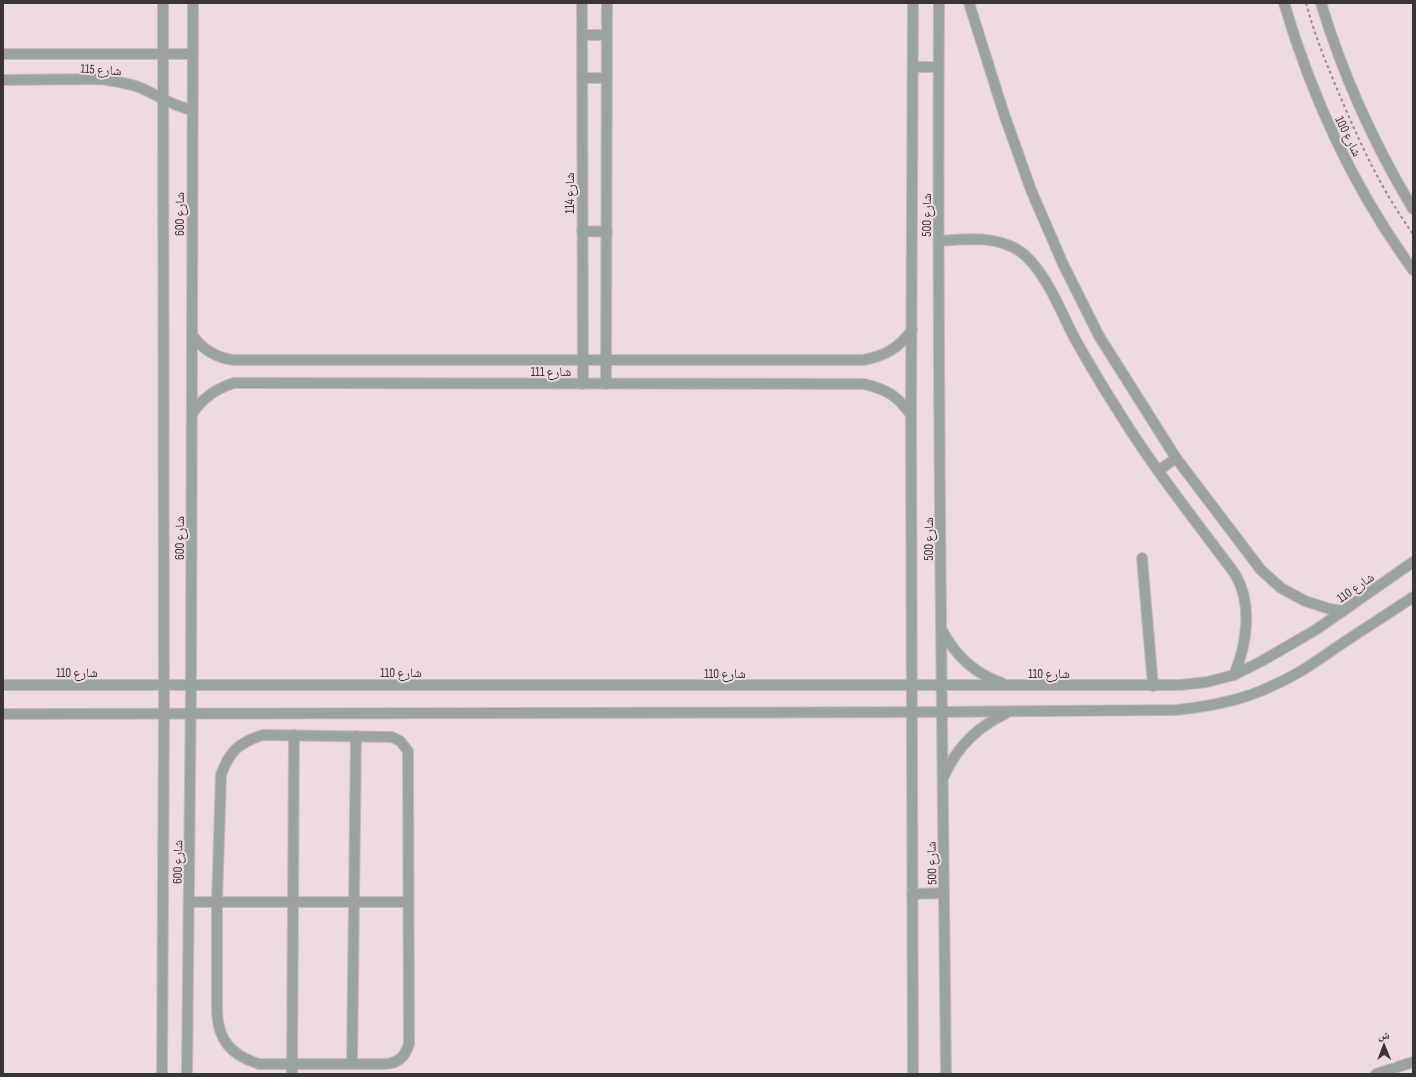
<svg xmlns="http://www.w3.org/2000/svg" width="1416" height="1077" font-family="'Sofia Sans Condensed','Noto Naskh Arabic',sans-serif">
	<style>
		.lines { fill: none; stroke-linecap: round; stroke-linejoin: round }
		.minor-casing { stroke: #c9b9c0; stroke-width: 12 }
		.path { stroke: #9b8d93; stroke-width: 2; stroke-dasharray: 3 3; stroke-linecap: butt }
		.minor { stroke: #9ba3a2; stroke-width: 10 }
		.labels { text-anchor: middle; stroke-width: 4; stroke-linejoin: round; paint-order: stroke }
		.street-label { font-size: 13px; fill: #3b3437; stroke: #eddae2 }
	</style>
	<rect width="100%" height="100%" fill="#eddae2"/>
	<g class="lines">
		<g class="minor-casing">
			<g id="minor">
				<polyline points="582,3 583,384"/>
				<polyline points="913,3 911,415 913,1074"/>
				<path d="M 939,3 C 937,360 942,717 946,1074"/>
				<polyline points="969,3 1004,114 1031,190 1063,264 1099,336 1176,458 1261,570 1281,588 1305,601 1330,609 1343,611"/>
				<path d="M 1284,3 C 1312,98 1354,189 1413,270"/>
				<path d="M 1321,3 C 1343,76 1374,144 1413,209"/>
				<polyline points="582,35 607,35"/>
				<polyline points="3,54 193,54"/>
				<polyline points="913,67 938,67"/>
				<polyline points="582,78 607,78"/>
				<path d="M 3,80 L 101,79 C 115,81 128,83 141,88 C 159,96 173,106 192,110"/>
				<polyline points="582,231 607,232"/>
				<path d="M 939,241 C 966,239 997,235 1021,252 C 1045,270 1061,312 1075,339 C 1088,362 1101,384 1115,406 C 1151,465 1194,519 1235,574 C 1253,604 1247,644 1234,675"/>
				<path d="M 192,335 C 203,350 216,358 234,360 L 863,360 C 885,356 899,348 912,330"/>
				<polyline points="606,384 607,3"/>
				<path d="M 192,414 C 202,398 215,389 234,383 L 864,384 C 886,389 898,396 911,415"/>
				<polyline points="1158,471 1176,458"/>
				<polyline points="1142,558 1153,686"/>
				<path d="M 942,630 C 955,655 975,674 1002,683"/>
				<polyline points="3,685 1180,685 1207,682 1234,675 1262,661 1317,629 1413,562"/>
				<path d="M 3,714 L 942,712 L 1177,710 C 1211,706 1244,700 1274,685 C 1297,675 1317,661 1337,647 C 1362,630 1388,614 1413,597"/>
				<path d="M 263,735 L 392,737 L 400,741 L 408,751 L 409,1044 C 405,1057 397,1064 384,1064 L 259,1064 C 230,1055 217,1039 217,1008 L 217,902 L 221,775 C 229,752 239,742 263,735 Z"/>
				<path d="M 944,776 C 957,747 977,727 1005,714"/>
				<polyline points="912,894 944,893"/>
				<polyline points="189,902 408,902"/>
				<polyline points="352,1064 356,736"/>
				<polyline points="162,1074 164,714 163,3"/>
				<polyline points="187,1074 191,685 193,3"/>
				<polyline points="292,1074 294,735"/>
				<polyline points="1376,1074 1413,1062"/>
			</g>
		</g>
		<path class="path" d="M 1306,3 C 1315,37 1329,70 1343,103 C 1363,150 1383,192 1413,234"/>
		<use href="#minor" class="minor"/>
	</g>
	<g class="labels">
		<g class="street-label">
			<text transform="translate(101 69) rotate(4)" y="5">شارع 115</text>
			<text transform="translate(1349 136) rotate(64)" y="5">شارع 100</text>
			<text transform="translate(569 193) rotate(-90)" y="5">شارع 114</text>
			<text transform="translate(179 214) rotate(-90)" y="5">شارع 600</text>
			<text transform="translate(926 215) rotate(-90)" y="5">شارع 500</text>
			<text x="551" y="376">شارع 111</text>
			<text transform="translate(179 538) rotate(-90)" y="5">شارع 600</text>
			<text transform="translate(928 539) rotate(-90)" y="5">شارع 500</text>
			<text transform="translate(1355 587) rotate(-35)" y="5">شارع 110</text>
			<text x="77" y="677">شارع 110</text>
			<text x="401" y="677">شارع 110</text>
			<text x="725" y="678">شارع 110</text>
			<text x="1049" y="678">شارع 110</text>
			<text transform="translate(177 862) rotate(-89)" y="5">شارع 600</text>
			<text transform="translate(931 863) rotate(-91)" y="5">شارع 500</text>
		</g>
	</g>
	<rect width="1416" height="1077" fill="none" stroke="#3b3437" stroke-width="8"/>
	<g transform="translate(1384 1045) rotate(359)" stroke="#eddae2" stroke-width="3" paint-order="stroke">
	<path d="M0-3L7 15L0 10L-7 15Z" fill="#3b3437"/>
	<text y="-6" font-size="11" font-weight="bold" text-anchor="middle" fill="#3b3437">ش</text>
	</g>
</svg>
